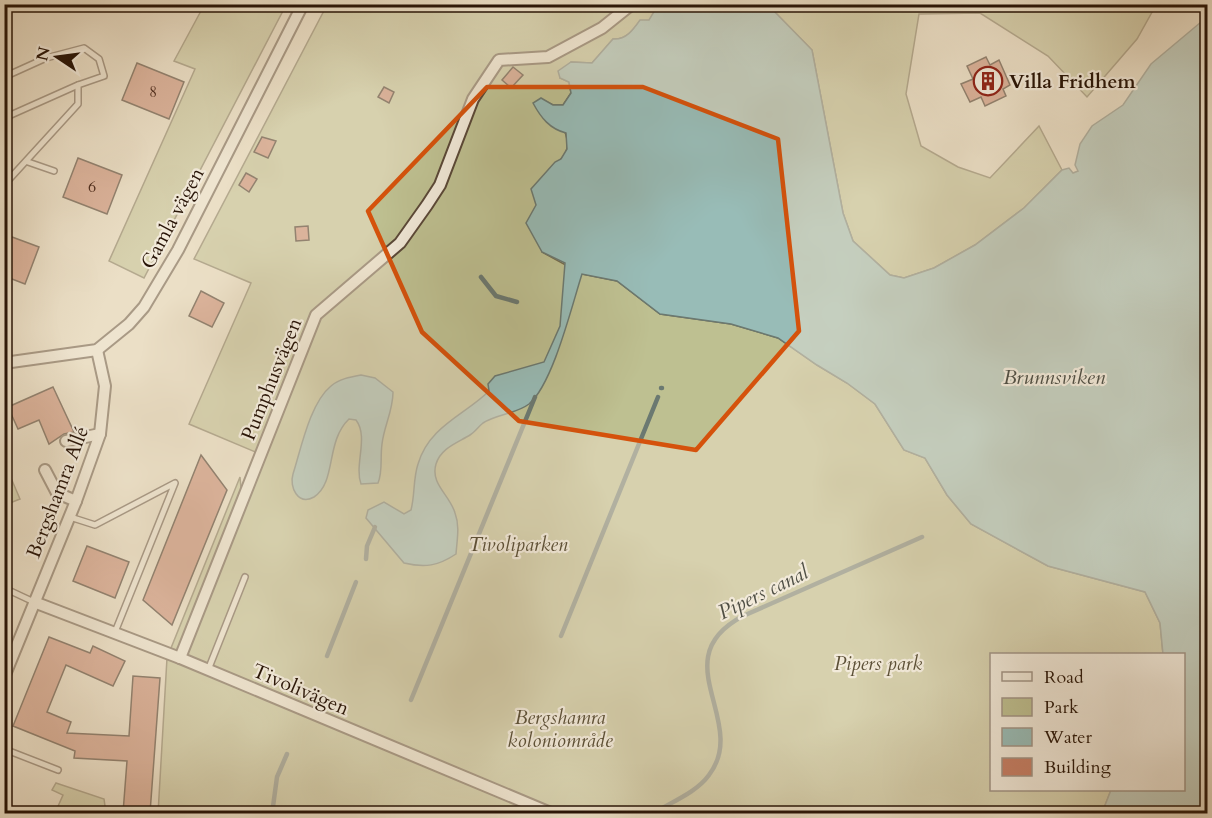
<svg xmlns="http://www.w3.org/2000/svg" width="1212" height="818" font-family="Cardo,serif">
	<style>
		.green { fill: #bec091; stroke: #736a4c; stroke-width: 1.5 }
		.water { fill: #98bcb7; stroke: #6b7971; stroke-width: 1.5 }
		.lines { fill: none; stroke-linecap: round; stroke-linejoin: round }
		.stream { stroke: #6b7971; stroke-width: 4.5 }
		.building { fill: #c77f66; stroke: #281407; stroke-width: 1.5 }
		.lane-casing { stroke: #594737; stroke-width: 8 }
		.street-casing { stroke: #594737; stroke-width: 14 }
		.lane { stroke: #f2eada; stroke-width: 5 }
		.street { stroke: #f2eada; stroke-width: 10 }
		.marked { fill: none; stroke: #d5520c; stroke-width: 4.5; stroke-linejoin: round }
		.labels { text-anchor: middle; stroke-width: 4.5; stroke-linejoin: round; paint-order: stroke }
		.number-label { font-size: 16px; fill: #502f1f }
		.poi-label { font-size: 20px; font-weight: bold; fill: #281407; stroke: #f2eada; text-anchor: start }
		.street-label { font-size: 20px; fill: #281407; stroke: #f2eada }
		.park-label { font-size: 20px; font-style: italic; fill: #5c5037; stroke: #f2eada }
		.water-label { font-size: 21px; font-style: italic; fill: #4f4f45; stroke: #f2eada }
	</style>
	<rect width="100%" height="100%" fill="#ebdfc6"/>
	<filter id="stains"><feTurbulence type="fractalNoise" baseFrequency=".00333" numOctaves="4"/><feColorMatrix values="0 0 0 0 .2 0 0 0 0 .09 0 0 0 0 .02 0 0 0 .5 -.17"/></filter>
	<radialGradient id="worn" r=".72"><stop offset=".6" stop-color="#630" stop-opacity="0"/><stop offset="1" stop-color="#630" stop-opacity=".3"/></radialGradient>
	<g class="green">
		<polygon points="214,5 286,5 144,278 109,261 195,69 174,61 202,9"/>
		<path d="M 327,5 L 658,5 L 649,21 L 640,21 C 633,30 626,40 613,39 L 592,63 L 571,62 L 560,78 L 569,82 L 571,93 L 563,105 L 553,105 L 545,101 C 555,116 579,141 561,159 C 556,164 545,171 543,178 C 535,204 539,226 542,252 L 582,274 L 617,281 L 660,314 L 731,324 L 778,338 L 817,365 L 847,383 L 875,404 L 904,450 L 925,458 L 947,495 L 971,524 L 1048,566 L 1145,592 L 1160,623 L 1163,654 L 992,654 L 992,790 L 1111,790 L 1102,813 L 158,814 L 167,658 L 240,477 L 242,499 L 260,454 L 189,424 L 251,283 L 194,259 Z"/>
		<polygon points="768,5 1156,5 1137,39 1087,97 1048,56 980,13 919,14 906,94 921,146 958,167 990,178 1039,126 1062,170 1024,208 975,245 934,268 904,278 890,275 853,241 843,213 812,50"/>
		<polygon points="11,478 20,499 5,505 5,481"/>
		<polygon points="56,783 104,799 106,813 55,813 63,795 52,790"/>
	</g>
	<g class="water">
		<path d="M 658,5 L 768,5 L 812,50 L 843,213 L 853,241 L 890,275 L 904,278 L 934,268 L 975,245 L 1024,208 L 1062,170 L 1069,168 L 1073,173 L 1078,171 L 1075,165 L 1080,144 L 1092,126 L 1123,105 L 1151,64 L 1207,17 L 1207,813 L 1102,813 L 1111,790 L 1184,790 L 1184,654 L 1163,654 L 1160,623 L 1145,592 L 1048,566 L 971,524 L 947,495 L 925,458 L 904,450 L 875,404 L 847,383 L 817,365 L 778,338 L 731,324 L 660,314 L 617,281 L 582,274 C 572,305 553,384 529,404 C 516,414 497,414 483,423 C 478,427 475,432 470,435 C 457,443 441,448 436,464 C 430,484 450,495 455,513 C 460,526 457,540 456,554 C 438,566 425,568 404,563 L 366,518 L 368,510 L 384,502 L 404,514 L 411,510 C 415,495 413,479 418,464 C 429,426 465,415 489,391 L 488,384 L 495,376 L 544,362 L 560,326 L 565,263 L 542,252 L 526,223 L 536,205 L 531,189 L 555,162 L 561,159 L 567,149 L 566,133 C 550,129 541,118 533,103 L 541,98 L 553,105 L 563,105 L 571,93 L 569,82 L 560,78 L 558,71 L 571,62 L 592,63 L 613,39 C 626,40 633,30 640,20 L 649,20 Z"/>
		<path d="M 361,375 L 375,378 L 393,392 C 393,411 384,426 382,444 C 380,458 383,471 378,483 L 361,484 C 354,465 369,437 356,420 L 349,419 C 325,442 337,482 314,497 C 298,506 289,487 293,474 C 301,449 310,403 331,386 C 339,379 350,377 361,375 Z"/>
	</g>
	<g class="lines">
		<g class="stream">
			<polyline points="481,277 496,296 517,302"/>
			<polyline points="661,388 662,388"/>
			<polyline points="366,559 367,546 375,527"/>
			<polyline points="561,636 658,397"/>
			<polyline points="327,656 356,582"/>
			<polyline points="411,700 535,397"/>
			<polyline points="272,814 277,777 287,754"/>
			<path d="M 652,814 C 671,802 696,793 709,775 C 750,721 662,659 743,616 L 922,537"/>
		</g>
	</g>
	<g class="building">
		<polygon points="986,57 990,65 999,60 1010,85 1003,89 1006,96 985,106 981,97 970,102 961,84 973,79 967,66"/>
		<polygon points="137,63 184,82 169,119 122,100"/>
		<polygon points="513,67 523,75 511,88 502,80"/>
		<polygon points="384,87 394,92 389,103 378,97"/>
		<polygon points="262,137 276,141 268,158 254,152"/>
		<polygon points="78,158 122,175 107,214 63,197"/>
		<polygon points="246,173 257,179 249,192 239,185"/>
		<polygon points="308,226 309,240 296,241 295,227"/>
		<polygon points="4,234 39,247 25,284 4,276"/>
		<polygon points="201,291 224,303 212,327 189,316"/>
		<polygon points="53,387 74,432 64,434 49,444 39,420 18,429 8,407"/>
		<polygon points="201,455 227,490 172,625 143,600"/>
		<polygon points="87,546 129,562 115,598 73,581"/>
		<polygon points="49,637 90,653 93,646 125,661 113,686 66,665 47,712 71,722 67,733 129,736 133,676 160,678 150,813 123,813 127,761 74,758 75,751 13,726"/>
	</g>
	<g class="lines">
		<g class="lane-casing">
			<g id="lane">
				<polyline points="4,77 46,58 84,48 99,59 104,76 78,85 78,104 4,185"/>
				<polyline points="4,118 78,85"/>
				<polyline points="28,162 54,171"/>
				<polyline points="70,517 95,525 175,483 115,632"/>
				<polyline points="4,588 34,602"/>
				<polyline points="208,670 245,577"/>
				<polyline points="4,749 58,770"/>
			</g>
		</g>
		<g class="street-casing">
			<g id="street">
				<polyline points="4,363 97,350 129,324 144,307 178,250 303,4"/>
				<polyline points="66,441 100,434"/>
				<polyline points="45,470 57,493 76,501"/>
				<polyline points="34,602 180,658 553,814"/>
				<polyline points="180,658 316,315 400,243 427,205 440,185 473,99 499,60 548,57 602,28 632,4"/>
				<polyline points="4,677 76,501 100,434 105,386 97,350"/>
			</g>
		</g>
		<use href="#lane" class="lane"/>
		<use href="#street" class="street"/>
	</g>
	<path d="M0 0H1212V818H0ZM 487,87 L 643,87 L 778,139 L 799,331 L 696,450 L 519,421 L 422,332 L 368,211 Z" fill="#ebdfc6" fill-opacity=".55" fill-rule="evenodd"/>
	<path class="marked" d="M 487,87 L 643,87 L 778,139 L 799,331 L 696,450 L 519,421 L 422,332 L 368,211 Z"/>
	<defs>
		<g id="building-ring" transform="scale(1.5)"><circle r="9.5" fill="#f2eada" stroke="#8f2418" stroke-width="1.5"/><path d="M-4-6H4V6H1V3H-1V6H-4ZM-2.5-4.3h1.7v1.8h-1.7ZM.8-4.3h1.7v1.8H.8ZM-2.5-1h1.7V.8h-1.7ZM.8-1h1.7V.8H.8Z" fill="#8f2418"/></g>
	</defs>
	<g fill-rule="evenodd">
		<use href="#building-ring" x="988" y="81"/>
	</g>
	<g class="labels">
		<g class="number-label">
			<text x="153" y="97">8</text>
			<text x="92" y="192">6</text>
		</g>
		<g class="poi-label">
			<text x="1009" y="88">Villa Fridhem</text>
		</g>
		<g class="street-label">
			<text transform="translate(172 218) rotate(-62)" y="7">Gamla vägen</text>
			<text transform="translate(271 379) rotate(-68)" y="7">Pumphusvägen</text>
			<text transform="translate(57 492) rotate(-69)" y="7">Bergshamra Allé</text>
			<text transform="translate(301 689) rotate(23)" y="7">Tivolivägen</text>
		</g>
		<g class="park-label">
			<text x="518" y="551">Tivoliparken</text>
			<text x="878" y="670">Pipers park</text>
			<text x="560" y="724">Bergshamra<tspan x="560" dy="23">koloniområde</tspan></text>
		</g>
		<g class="water-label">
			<text x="1054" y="384">Brunnsviken</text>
			<text transform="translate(763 592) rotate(-26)" y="7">Pipers canal</text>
		</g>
	</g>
	<rect width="1212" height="818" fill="none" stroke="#ebdfc6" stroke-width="24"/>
	<rect x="6" y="6" width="1200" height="806" fill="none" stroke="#281407" stroke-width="3"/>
	<rect x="12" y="12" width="1188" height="794" fill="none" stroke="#281407" stroke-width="1.5"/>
	<rect x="990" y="653" width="195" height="138" fill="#f2eada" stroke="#a19486" stroke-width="1.5"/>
	<rect x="1002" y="672" width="30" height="9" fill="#f2eada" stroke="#a19486" stroke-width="1.5"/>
	<text x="1044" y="683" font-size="18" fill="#281407">Road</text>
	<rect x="1002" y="698" width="30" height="18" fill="#bec091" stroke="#a19486" stroke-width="1.5"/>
	<text x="1044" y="713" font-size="18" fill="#281407">Park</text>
	<rect x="1002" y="728" width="30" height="18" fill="#98bcb7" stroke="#a19486" stroke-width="1.5"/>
	<text x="1044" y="743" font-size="18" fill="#281407">Water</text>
	<rect x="1002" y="758" width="30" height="18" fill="#c77f66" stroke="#a19486" stroke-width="1.5"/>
	<text x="1044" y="773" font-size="18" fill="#281407">Building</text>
	<g transform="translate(57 57) rotate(283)" stroke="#f2eada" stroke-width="4.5" paint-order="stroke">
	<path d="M0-4.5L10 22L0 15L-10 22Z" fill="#281407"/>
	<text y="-9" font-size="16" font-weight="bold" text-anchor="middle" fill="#281407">N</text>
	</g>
	<rect width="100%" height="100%" filter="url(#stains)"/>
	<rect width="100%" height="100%" fill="url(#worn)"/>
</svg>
